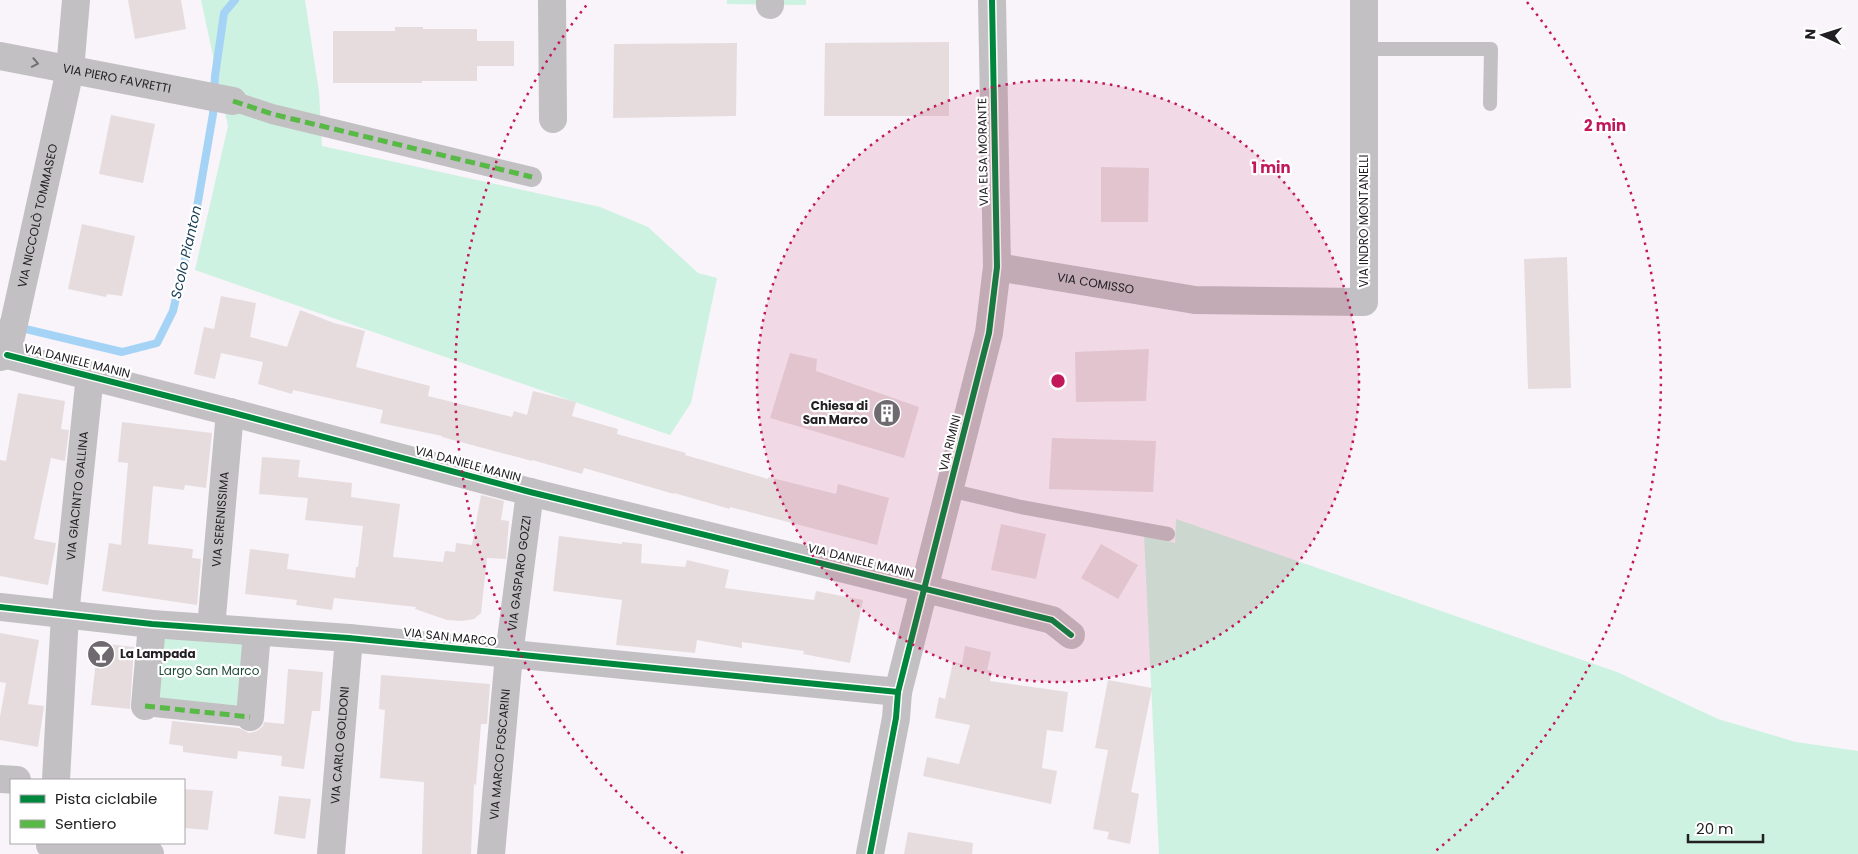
<svg xmlns="http://www.w3.org/2000/svg" width="1858" height="854" font-family="Poppins,sans-serif">
	<style>
		.green { fill: #cdf2e1 }
		.lines { fill: none; stroke-linecap: round; stroke-linejoin: round }
		.stream { stroke: #a5d3f6; stroke-width: 8 }
		.building { fill: #e6dcde }
		.service { stroke: #c2c0c2; stroke-width: 14 }
		.pedestrian { stroke: #c2c0c2; stroke-width: 20 }
		.minor { stroke: #c2c0c2; stroke-width: 28 }
		.quiet { stroke: #58b947; stroke-width: 5; stroke-dasharray: 10 5; stroke-linecap: butt }
		.cycleway-casing { stroke: #fff; stroke-width: 9 }
		.cycleway { stroke: #00873e; stroke-width: 6 }
		.oneway { stroke: #727073 }
		.ring { fill: none; stroke: #c2185b; stroke-width: 2.5; stroke-dasharray: 2.5 5 }
		.labels { text-anchor: middle; stroke-width: 4.5; stroke-linejoin: round; paint-order: stroke }
		.street-label { font-size: 12px; fill: #232024; stroke: #fff }
		.poi-label { font-size: 12px; font-weight: bold; fill: #232024; stroke: #fff; text-anchor: end }
		.park-label { font-size: 12px; fill: #1d4935; stroke: #fff }
		.water-label { font-size: 14px; font-style: italic; fill: #173d55; stroke: #fff }
		.centre { fill: #c2185b; stroke: #fff; stroke-width: 2.5 }
		.ring-label { font-size: 15px; text-anchor: middle; font-weight: bold; fill: #c2185b; stroke: #fff; stroke-width: 4.5; stroke-linejoin: round; paint-order: stroke }
	</style>
	<rect width="100%" height="100%" fill="#f8f4f9"/>
	<g class="green">
		<polygon points="201,0 305,0 319,92 322,146 600,207 648,227 698,273 717,278 691,403 670,435 195,270 228,126"/>
		<polygon points="727,0 806,0 806,5 727,4"/>
		<polygon points="1176,519 1617,672 1718,719 1796,742 1858,751 1858,854 1159,854 1144,534 1175,543"/>
		<polygon points="159,633 247,641 241,707 152,700"/>
	</g>
	<g class="lines">
		<polyline class="stream" points="0,323 122,352 157,343 173,311 196,213 213,114 215,76 224,13 235,0"/>
	</g>
	<g class="building">
		<polygon points="128,0 181,0 186,29 135,39"/>
		<polygon points="395,27 423,27 423,29 477,29 477,41 514,41 514,66 477,66 477,81 422,81 422,83 333,83 333,31 395,31"/>
		<polygon points="949,42 949,116 824,116 825,43"/>
		<polygon points="737,43 736,116 613,118 614,44"/>
		<polygon points="111,115 155,124 143,183 99,174"/>
		<polygon points="1101,167 1149,168 1148,222 1101,222"/>
		<polygon points="82,224 135,236 122,296 107,294 106,297 68,289"/>
		<polygon points="1567,257 1571,388 1528,389 1524,259"/>
		<polygon points="221,296 256,303 250,337 287,347 300,310 334,323 365,331 356,367 430,386 428,396 512,417 514,411 527,415 533,391 576,402 572,416 618,429 617,434 686,453 685,455 768,479 768,477 836,494 838,484 889,498 877,545 730,507 730,509 674,493 674,494 584,468 582,474 532,460 532,461 442,437 442,436 380,423 383,410 293,390 292,394 258,384 263,362 221,353 215,379 194,374 204,327 214,329"/>
		<polygon points="1149,349 1146,401 1076,402 1075,352"/>
		<polygon points="790,353 817,359 816,371 919,407 904,458 770,418"/>
		<polygon points="18,393 65,401 61,429 69,430 65,461 51,458 34,539 56,543 48,585 0,576 0,460 6,461"/>
		<polygon points="122,422 212,433 206,488 185,485 184,490 153,486 148,544 193,549 192,558 201,559 197,605 102,591 109,543 121,545 128,463 118,462"/>
		<polygon points="1052,438 1156,441 1153,492 1049,489"/>
		<polygon points="262,457 300,460 298,477 352,483 351,497 400,504 393,557 443,562 445,551 455,552 456,543 472,545 481,495 504,501 501,520 509,521 506,559 487,558 481,613 474,619 462,621 447,620 415,609 416,607 334,598 332,610 296,605 297,600 245,594 250,549 289,554 287,569 355,578 356,567 358,567 363,526 305,520 308,498 259,494"/>
		<polygon points="1001,524 1046,534 1036,579 991,570"/>
		<polygon points="559,536 622,544 622,542 642,544 641,563 685,567 687,560 729,570 725,588 814,600 816,591 863,600 850,663 803,654 804,651 742,642 742,648 697,640 695,653 616,645 622,600 553,591"/>
		<polygon points="1101,544 1138,565 1118,599 1081,578"/>
		<polygon points="0,633 39,640 28,704 44,706 38,747 0,740 0,717 6,683 0,682"/>
		<polygon points="98,643 134,647 130,709 91,705"/>
		<polygon points="965,646 991,652 987,670 992,671 990,681 1068,692 1063,732 1047,730 1042,768 1057,771 1051,804 923,776 927,757 959,764 970,725 935,718 939,697 945,699 953,662 962,664"/>
		<polygon points="288,669 323,672 320,711 312,711 304,769 281,766 282,756 238,751 237,759 183,752 183,746 169,744 172,721 239,728 249,733 257,731 263,726 264,722 284,724"/>
		<polygon points="381,675 490,684 487,724 481,724 476,785 474,784 471,854 422,854 424,782 380,778 385,710 379,709"/>
		<polygon points="1108,680 1152,688 1131,792 1139,794 1130,844 1107,839 1109,832 1093,829 1108,750 1095,748"/>
		<polygon points="184,789 213,791 208,830 184,828"/>
		<polygon points="279,796 311,799 305,839 274,834"/>
		<polygon points="908,832 973,843 972,854 904,854"/>
	</g>
	<g class="lines">
		<g class="service">
			<polyline points="1364,49 1491,49 1490,104"/>
			<polyline points="949,490 1021,507 1168,534"/>
		</g>
		<g class="pedestrian">
			<polyline points="233,101 272,114 532,177"/>
			<polyline points="145,706 250,717"/>
		</g>
		<g class="minor">
			<polyline points="552,0 553,119"/>
			<polyline points="770,5 770,0"/>
			<path id="s1" d="M 0,56 L 233,101"/>
			<path id="s2" d="M 997,267 L 1195,300 L 1364,302 L 1364,0"/>
			<polyline points="7,355 230,412 530,492 1052,620 1071,635"/>
			<path id="s3" d="M 0,357 L 7,355 L 70,70 L 76,0"/>
			<polyline points="0,607 152,624 349,638 898,692"/>
			<path id="s4" d="M 211,628 L 230,412"/>
			<polyline points="145,706 152,624"/>
			<polyline points="250,717 257,632"/>
			<polyline points="0,779 17,780"/>
			<path id="s5" d="M 56,780 L 65,615 L 90,375"/>
			<polyline points="50,845 150,854"/>
			<path id="s6" d="M 331,854 L 349,638"/>
			<path id="s7" d="M 491,854 L 509,655 L 530,492"/>
			<polyline points="870,854 896,718 898,692 989,333 997,267 992,0"/>
		</g>
		<g class="quiet">
			<polyline points="233,101 272,114 532,177"/>
			<polyline points="145,706 250,717"/>
		</g>
		<g class="cycleway-casing">
			<g id="cycleway">
				<polyline points="7,355 230,412 530,492 1052,620 1071,635"/>
				<polyline points="0,607 152,624 349,638 898,692"/>
				<polyline points="870,854 896,718 898,692 989,333 997,267 992,0"/>
			</g>
		</g>
		<use href="#cycleway" class="cycleway"/>
	</g>
	<defs><path id="oneway-chevron" d="M-2-3.5L2.5 0L-2 3.5" fill="none" stroke-width="1.6" stroke-linecap="round" stroke-linejoin="round" transform="scale(1.25)"/></defs>
	<use class="oneway" href="#oneway-chevron" transform="translate(35 63) rotate(11)"/>
	<circle cx="1058" cy="381" r="301" fill="#c2185b" fill-opacity=".12"/>
	<g class="ring">
		<circle cx="1058" cy="381" r="301"/>
		<path d="M683 853A603 603 0 0 1 589 2M1527 2A603 603 0 0 1 1433 853"/>
	</g>
	<defs>
		<g id="building-disc" transform="scale(1.4375)"><circle r="9.5" fill="#6e6a6f" stroke="#fff"/><path d="M-4-6H4V6H1V3H-1V6H-4ZM-2.5-4.3h1.7v1.8h-1.7ZM.8-4.3h1.7v1.8H.8ZM-2.5-1h1.7V.8h-1.7ZM.8-1h1.7V.8H.8Z" fill="#fff"/></g>
		<g id="bar-disc" transform="scale(1.4375)"><circle r="9.5" fill="#6e6a6f" stroke="#fff"/><path d="M-6-5H6L.8 .8V4.5H3.5V6h-7V4.5H-.8V.8Z" fill="#fff"/></g>
	</defs>
	<g fill-rule="evenodd">
		<use href="#building-disc" x="887" y="413"/>
		<use href="#bar-disc" x="101" y="654"/>
	</g>
	<g class="labels">
		<g class="street-label">
			<text dy="4" stroke="none"><textPath href="#s1" startOffset="119">VIA PIERO FAVRETTI</textPath></text>
			<text transform="translate(983 152) rotate(-91)" y="4">VIA ELSA MORANTE</text>
			<text dy="4" stroke="none"><textPath href="#s3" startOffset="150">VIA NICCOLÒ TOMMASEO</textPath></text>
			<text transform="translate(1364 221) rotate(-90)" y="4">VIA INDRO MONTANELLI</text>
			<text dy="4" stroke="none"><textPath href="#s2" startOffset="100">VIA COMISSO</textPath></text>
			<text transform="translate(77 361) rotate(14)" y="4">VIA DANIELE MANIN</text>
			<text transform="translate(950 443) rotate(-76)" y="4">VIA RIMINI</text>
			<text transform="translate(468 464) rotate(15)" y="4">VIA DANIELE MANIN</text>
			<text dy="4" stroke="none"><textPath href="#s5" startOffset="285">VIA GIACINTO GALLINA</textPath></text>
			<text dy="4" stroke="none"><textPath href="#s4" startOffset="109">VIA SERENISSIMA</textPath></text>
			<text transform="translate(861 561) rotate(14)" y="4">VIA DANIELE MANIN</text>
			<text dy="4" stroke="none"><textPath href="#s7" startOffset="282">VIA GASPARO GOZZI</textPath></text>
			<text transform="translate(450 637) rotate(6)" y="4">VIA SAN MARCO</text>
			<text dy="4" stroke="none"><textPath href="#s6" startOffset="109">VIA CARLO GOLDONI</textPath></text>
			<text dy="4" stroke="none"><textPath href="#s7" startOffset="100">VIA MARCO FOSCARINI</textPath></text>
		</g>
		<g class="poi-label">
			<text x="868" y="410">Chiesa di<tspan x="868" dy="14">San Marco</tspan></text>
			<text x="120" y="658" text-anchor="start">La Lampada</text>
		</g>
		<g class="park-label">
			<text x="209" y="675">Largo San Marco</text>
		</g>
		<g class="water-label">
			<text transform="translate(186 252) rotate(-77)" y="5">Scolo Pianton</text>
		</g>
	</g>
	<circle cx="1058" cy="381" r="8" class="centre"/>
	<g class="ring-label">
		<text x="1605" y="131">2 min</text>
		<text x="1271" y="173">1 min</text>
	</g>
	<rect x="10" y="779" width="175" height="65" fill="#ffffff" stroke="#a7a6a7"/>
	<rect x="20" y="795" width="25" height="8" fill="#00873e" stroke="#a7a6a7"/>
	<text x="55" y="804" font-size="15" fill="#232024">Pista ciclabile</text>
	<rect x="20" y="820" width="25" height="8" fill="#58b947" stroke="#a7a6a7"/>
	<text x="55" y="829" font-size="15" fill="#232024">Sentiero</text>
	<g transform="translate(1823 35) rotate(274)" stroke="#ffffff" stroke-width="4" paint-order="stroke">
	<path d="M0-4L9 19L0 12L-9 19Z" fill="#232024"/>
	<text y="-8" font-size="14" font-weight="bold" text-anchor="middle" fill="#232024">N</text>
	</g>
	<path d="M1688 834v8h75v-8" fill="none" stroke="#232024" stroke-width="2.5"/>
	<text x="1696" y="834" font-size="15" fill="#232024" stroke="#ffffff" stroke-width="4" paint-order="stroke">20 m</text>
</svg>
